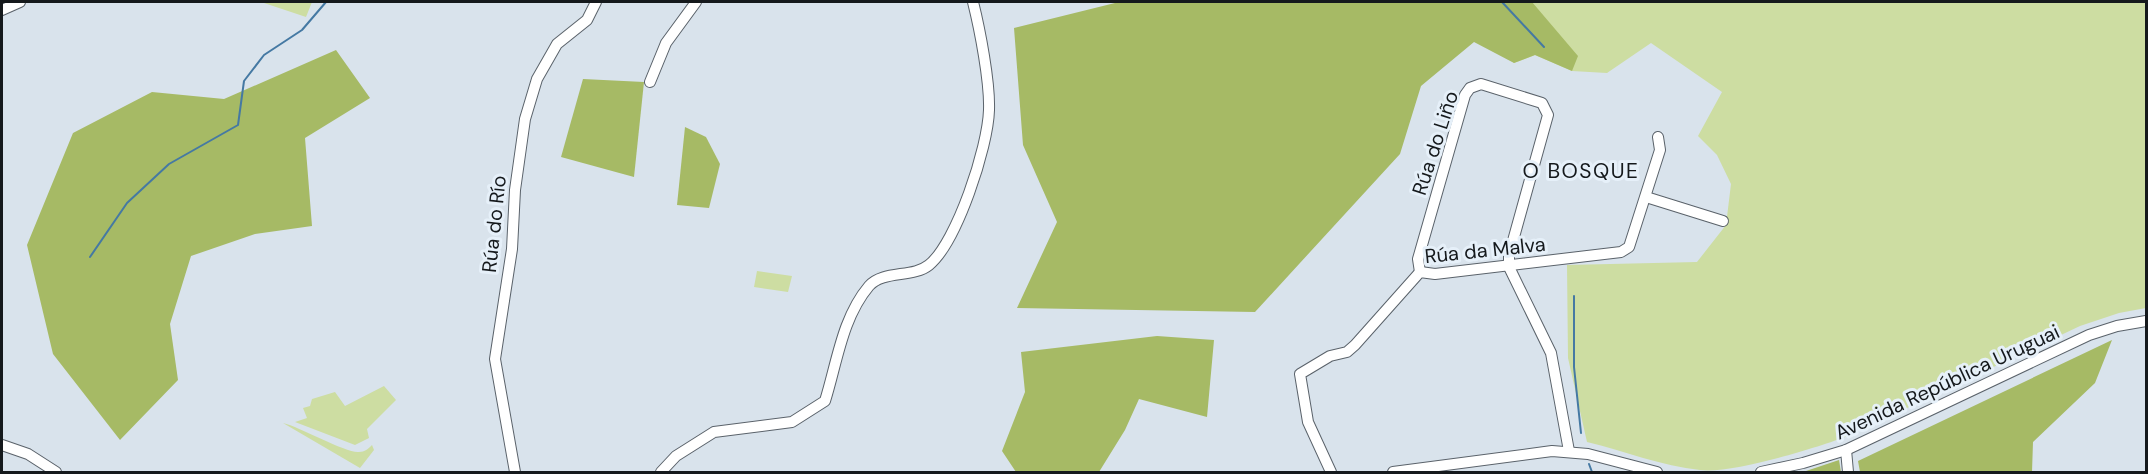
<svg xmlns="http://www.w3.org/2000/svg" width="2148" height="474" font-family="'DM Sans',sans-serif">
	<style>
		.green { fill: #cddda2 }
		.forest { fill: #a6ba65 }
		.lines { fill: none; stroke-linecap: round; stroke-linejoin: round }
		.stream { stroke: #4579a3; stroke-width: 2 }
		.minor-casing { stroke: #5a626a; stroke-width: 12 }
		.minor { stroke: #fff; stroke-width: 10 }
		.labels { text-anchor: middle; stroke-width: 6; stroke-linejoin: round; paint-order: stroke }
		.street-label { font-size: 20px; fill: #15191c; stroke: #e6f0f9 }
		.neighbourhood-label { font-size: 21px; letter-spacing: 1.5px; fill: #15191c; stroke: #e6f0f9 }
	</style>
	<rect width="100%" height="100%" fill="#d9e3ec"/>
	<g class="green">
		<polygon points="261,2 312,2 306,17"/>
		<path d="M 1459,2 L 2146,2 L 2146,308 L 2119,313 L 2080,326 L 1848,436 C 1816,448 1732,474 1700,470 C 1662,466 1624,451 1587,442 L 1568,358 L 1567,265 L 1697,262 L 1726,225 L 1731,184 L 1717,155 L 1698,136 L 1722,92 L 1651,43 L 1607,73 L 1572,71 L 1535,55 L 1514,63 Z"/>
		<polygon points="757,271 792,276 788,292 754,287"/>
		<polygon points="384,386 396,400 367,429 369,438 355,445 295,422 307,418 303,408 310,406 312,399 335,392 345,406"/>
		<path d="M 283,423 C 300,427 348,454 359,452 C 365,452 368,449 372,445 L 374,450 L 360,468 Z"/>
	</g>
	<g class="forest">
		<polygon points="1119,2 1532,2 1578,56 1572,71 1535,55 1514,63 1474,42 1421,86 1400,154 1255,312 1017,308 1057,222 1023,145 1014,28"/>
		<polygon points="336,50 370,98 305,138 312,226 255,234 191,256 170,324 178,380 120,440 53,354 27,245 73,133 152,92 224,99"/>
		<polygon points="583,79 644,82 634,177 561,157"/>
		<polygon points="685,127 706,137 720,164 709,208 677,205"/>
		<polygon points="1157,336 1214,340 1207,417 1139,399 1125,430 1099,472 1016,472 1002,451 1025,392 1021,352"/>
		<polygon points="2112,340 2095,383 2033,442 2032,472 1860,472 1858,461"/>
		<polygon points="1839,460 1841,472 1803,472"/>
	</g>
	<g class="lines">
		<g class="stream">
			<polyline points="1502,2 1544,47"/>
			<polyline points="90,257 127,203 169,164 238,125 244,81 264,55 302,30 326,2"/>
			<polyline points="1574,296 1574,367 1581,433"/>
			<polyline points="1589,464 1592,472"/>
		</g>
		<g class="minor-casing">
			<g id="minor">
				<polyline points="2,10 20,2"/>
				<polyline points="650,82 666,43 696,2"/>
				<polyline points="1646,197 1723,221"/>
				<polyline points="1420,272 1418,259 1465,95 1470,88 1481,84 1542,103 1548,115 1509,255 1509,267 1551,353 1569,451"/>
				<polyline points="2,445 28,454 56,472"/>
				<polyline points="1846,450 1848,472"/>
				<polyline points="515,472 495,359 512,249 515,190 525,119 537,79 557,44 587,20 596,2"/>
				<path d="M 661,472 L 676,456 L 714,432 L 792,422 L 825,401 C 837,363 842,318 869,286 C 883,270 913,278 929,265 C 957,242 988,147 989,110 C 990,82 980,30 973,2"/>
				<polyline points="1331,472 1308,422 1300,374 1330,356 1347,352 1355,345 1420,272 1435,274 1621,252 1629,247 1660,150 1658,137"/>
				<polyline points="1393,472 1552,451 1588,454 1657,472"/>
				<polyline points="1761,472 1803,463 1846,450 2089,335 2117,326 2146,321"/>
			</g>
		</g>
		<use href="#minor" class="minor"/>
	</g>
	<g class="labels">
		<g class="street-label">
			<text transform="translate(1435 143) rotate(-72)" y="7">Rúa do Liño</text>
			<text transform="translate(494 224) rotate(-84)" y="7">Rúa do Río</text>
			<text transform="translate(1485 250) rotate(-6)" y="7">Rúa da Malva</text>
			<text transform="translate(1947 382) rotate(-25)" y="7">Avenida República Uruguai</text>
		</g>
		<g class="neighbourhood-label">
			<text x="1581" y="178">O BOSQUE</text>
		</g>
	</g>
	<rect width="2148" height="474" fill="none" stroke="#15191c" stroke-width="6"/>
</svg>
